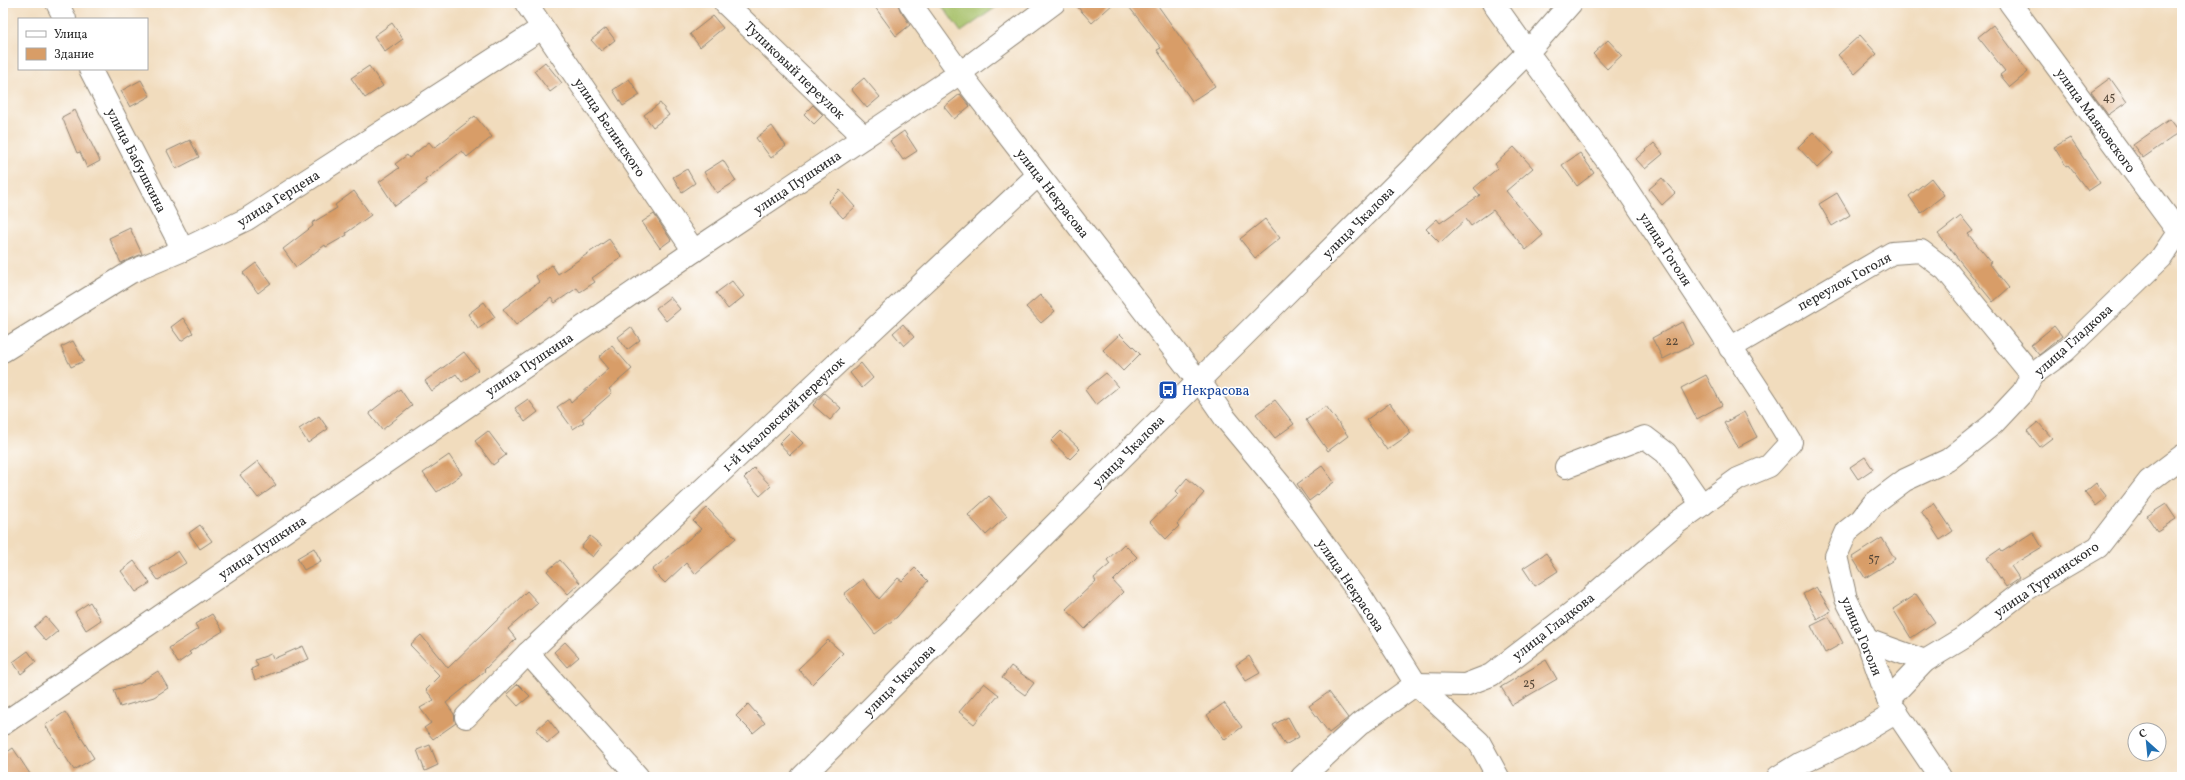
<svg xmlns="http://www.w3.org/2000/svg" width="2185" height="780" font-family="Vollkorn,serif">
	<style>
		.green { fill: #a5bf66; stroke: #687548 }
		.building { fill: #d89d67 }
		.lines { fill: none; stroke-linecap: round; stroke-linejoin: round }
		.minor-casing { stroke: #8e8474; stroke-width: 24 }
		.major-casing { stroke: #8e8474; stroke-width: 24 }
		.minor { stroke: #fff; stroke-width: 22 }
		.major { stroke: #fff; stroke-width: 22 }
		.labels { text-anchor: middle; stroke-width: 3; stroke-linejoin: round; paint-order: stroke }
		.number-label { font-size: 12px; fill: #56483a }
		.street-label { font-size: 14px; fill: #2b2b2b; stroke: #fff }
		.transit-label { font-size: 14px; fill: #164399; stroke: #fff; text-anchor: start }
	</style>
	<rect width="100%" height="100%" fill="#fff"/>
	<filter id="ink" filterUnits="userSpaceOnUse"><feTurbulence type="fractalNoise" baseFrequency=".025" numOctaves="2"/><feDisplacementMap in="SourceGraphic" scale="8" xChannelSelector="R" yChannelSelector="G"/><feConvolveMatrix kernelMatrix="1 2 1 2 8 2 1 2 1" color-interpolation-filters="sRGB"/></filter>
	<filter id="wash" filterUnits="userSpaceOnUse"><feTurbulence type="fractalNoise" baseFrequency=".012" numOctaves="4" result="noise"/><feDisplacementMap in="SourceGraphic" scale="16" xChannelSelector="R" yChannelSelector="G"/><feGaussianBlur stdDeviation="0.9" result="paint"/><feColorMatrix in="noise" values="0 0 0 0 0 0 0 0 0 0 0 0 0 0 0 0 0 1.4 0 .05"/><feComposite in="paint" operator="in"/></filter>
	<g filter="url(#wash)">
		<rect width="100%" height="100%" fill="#f1dcbd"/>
		<polygon class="green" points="940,3 1002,3 961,32"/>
		<g id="blocks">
			<g class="building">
				<polygon points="872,3 898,3 900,10 910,25 896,36"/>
				<polygon points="1074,3 1114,3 1092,23"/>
				<polygon points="1126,3 1156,3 1215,86 1192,101 1157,50 1161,48"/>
				<polygon points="713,16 723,28 700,47 690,34"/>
				<polygon points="392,23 403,39 385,52 374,36"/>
				<polygon points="1993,25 2028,72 2010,87 2000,75 2005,71 1978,37"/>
				<polygon points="606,28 615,40 601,51 591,40"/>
				<polygon points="1860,35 1877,54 1855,74 1838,55"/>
				<polygon points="1608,40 1622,55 1607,69 1593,54"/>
				<polygon points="545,62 562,83 550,92 534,71"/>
				<polygon points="369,66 383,86 365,98 351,78"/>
				<polygon points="864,78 880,97 867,108 851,89"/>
				<polygon points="2110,78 2127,102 2108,115 2091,92"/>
				<polygon points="629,79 640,95 623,106 613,90"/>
				<polygon points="141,80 150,96 130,107 121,91"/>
				<polygon points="960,94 970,106 954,119 944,107"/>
				<polygon points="660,103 669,115 653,127 644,115"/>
				<polygon points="813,105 823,115 814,124 804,114"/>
				<polygon points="75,110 100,161 87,168 80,152 77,153 62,117"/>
				<polygon points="475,116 492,137 467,157 462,151 425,180 427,183 395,206 379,182 399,168 395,164 407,155 409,158 429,142 434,148"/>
				<polygon points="2170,119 2180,132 2143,158 2133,145"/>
				<polygon points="772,126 786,146 771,158 756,138"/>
				<polygon points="904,131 917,151 903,160 890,141"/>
				<polygon points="1813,132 1833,153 1817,168 1798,147"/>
				<polygon points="2070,138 2100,183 2088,191 2068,165 2066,166 2054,147"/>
				<polygon points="190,140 199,157 176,169 167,151"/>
				<polygon points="1654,143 1663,154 1645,169 1636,159"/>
				<polygon points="1514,147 1533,168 1506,191 1543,235 1526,250 1493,210 1471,226 1466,219 1440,243 1426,229 1437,219 1440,223 1480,195 1474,188 1498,168 1495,164"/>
				<polygon points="1580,153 1594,173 1577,186 1562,165"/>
				<polygon points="723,160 736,181 717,193 704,172"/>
				<polygon points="687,169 695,183 682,192 673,177"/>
				<polygon points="1662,178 1675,193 1662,205 1649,189"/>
				<polygon points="1931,178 1944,195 1921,213 1909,196"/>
				<polygon points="840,190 855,207 843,218 828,202"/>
				<polygon points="354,191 371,215 346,233 347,235 326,247 325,245 296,267 283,249 313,226 312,223 337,208 335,205"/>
				<polygon points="1837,193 1850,215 1832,226 1819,204"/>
				<polygon points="654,214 671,240 660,248 642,222"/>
				<polygon points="1961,216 1973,231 1968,234 1991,262 1989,263 2009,288 1993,302 1938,234"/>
				<polygon points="1265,219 1280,238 1255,258 1240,239"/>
				<polygon points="130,228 142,254 121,263 109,238"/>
				<polygon points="609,239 622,257 592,278 595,282 580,292 577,288 555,303 551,298 516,325 503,309 539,282 536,276 552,265 558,274"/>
				<polygon points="256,263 271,283 258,293 243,273"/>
				<polygon points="732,281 744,296 728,309 716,293"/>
				<polygon points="1040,295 1055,311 1041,323 1026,307"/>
				<polygon points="670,297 680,309 666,321 656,308"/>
				<polygon points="484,302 495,317 478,329 468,314"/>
				<polygon points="183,318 193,333 181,341 171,327"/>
				<polygon points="1682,322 1693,344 1663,359 1652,338"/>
				<polygon points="903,324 914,337 904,346 893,333"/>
				<polygon points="2054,326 2062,336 2039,355 2031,345"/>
				<polygon points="631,327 640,340 627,350 618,337"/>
				<polygon points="1120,334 1140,354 1123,371 1103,350"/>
				<polygon points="73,341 84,361 71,367 61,347"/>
				<polygon points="612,346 632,369 609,389 612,393 582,419 584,422 573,429 557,407 569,399 571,403 609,369 599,357"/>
				<polygon points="464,352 478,370 462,382 456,374 432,391 425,381"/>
				<polygon points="861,363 873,378 862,388 850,373"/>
				<polygon points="1106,373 1118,387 1096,405 1085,390"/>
				<polygon points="1706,375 1722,405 1697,419 1681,388"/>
				<polygon points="400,389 412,406 382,430 369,413"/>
				<polygon points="824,393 841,408 830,420 813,405"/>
				<polygon points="528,399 538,412 525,422 515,408"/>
				<polygon points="1275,400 1294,424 1275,438 1256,414"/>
				<polygon points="1390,403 1411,433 1387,450 1366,420"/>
				<polygon points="1326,406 1348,436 1328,451 1306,420"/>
				<polygon points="1744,412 1757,437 1738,447 1724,423"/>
				<polygon points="319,416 328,429 308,443 299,429"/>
				<polygon points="2038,422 2052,438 2040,447 2027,431"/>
				<polygon points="488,431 506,455 493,465 475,441"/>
				<polygon points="791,431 803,443 790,455 779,443"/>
				<polygon points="1061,431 1080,449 1070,459 1051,441"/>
				<polygon points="449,455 462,474 437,492 423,473"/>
				<polygon points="1865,457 1873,469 1858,479 1850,467"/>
				<polygon points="258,461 276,485 258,498 240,475"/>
				<polygon points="1322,466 1334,482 1309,501 1297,484"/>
				<polygon points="754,468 771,486 760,496 744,478"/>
				<polygon points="1187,478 1204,493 1177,524 1179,526 1166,539 1150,522 1179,494 1176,491"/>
				<polygon points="2096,483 2107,497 2096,506 2085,492"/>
				<polygon points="989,496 1007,516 986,535 968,515"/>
				<polygon points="1934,503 1953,531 1940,540 1921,511"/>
				<polygon points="2166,504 2176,519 2157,531 2147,516"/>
				<polygon points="707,508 736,538 695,574 686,563 665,583 652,570 701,529 693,521"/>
				<polygon points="200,525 212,541 200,549 189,533"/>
				<polygon points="2033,532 2042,547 2011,566 2019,578 2006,587 1987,558 2000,549 2002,552"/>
				<polygon points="590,536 602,546 593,557 581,547"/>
				<polygon points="1882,538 1895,559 1865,578 1852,557"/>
				<polygon points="1124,544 1137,557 1113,581 1123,592 1085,629 1066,609 1096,581 1094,578 1110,564 1107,560"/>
				<polygon points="314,548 321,561 304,570 297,558"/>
				<polygon points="178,551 186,563 158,580 150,569"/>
				<polygon points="1546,553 1558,571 1535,586 1523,568"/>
				<polygon points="560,560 580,583 568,594 547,571"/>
				<polygon points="134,561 150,583 136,592 121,571"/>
				<polygon points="915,568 928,581 897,617 875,634 844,594 863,579 879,599 898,578 902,581"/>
				<polygon points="1816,587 1831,611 1817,619 1803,594"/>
				<polygon points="527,591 538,603 508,629 516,639 484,670 485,671 446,703 454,714 456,723 433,739 424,728 431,723 420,708 434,700 426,690 440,676 410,645 421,635 448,668"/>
				<polygon points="1916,594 1935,622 1911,638 1893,609"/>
				<polygon points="90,602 101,620 86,630 75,612"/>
				<polygon points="212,614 223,631 189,652 191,654 178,663 169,648 198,629 195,624"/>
				<polygon points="46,617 58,631 46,641 34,627"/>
				<polygon points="1829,617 1843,643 1825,653 1811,626"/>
				<polygon points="828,640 843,653 812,684 798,669"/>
				<polygon points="565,642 579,657 567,667 554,652"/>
				<polygon points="303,646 309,659 255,680 251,669 258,666 255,660 271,654 273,659"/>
				<polygon points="28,651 36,662 21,674 13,662"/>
				<polygon points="1249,656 1260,673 1246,681 1236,665"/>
				<polygon points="1546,660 1557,679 1512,705 1501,687"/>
				<polygon points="1011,666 1034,683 1025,695 1002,678"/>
				<polygon points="158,671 168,688 154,697 120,707 114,690 139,683"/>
				<polygon points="984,683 999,695 974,724 959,712"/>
				<polygon points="518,684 530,696 518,706 507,694"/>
				<polygon points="1329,692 1348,718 1329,733 1309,706"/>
				<polygon points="1224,703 1242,727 1225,740 1207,715"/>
				<polygon points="748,704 765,723 753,733 736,716"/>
				<polygon points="65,712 94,758 74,770 45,725"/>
				<polygon points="1288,717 1299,737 1285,745 1273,725"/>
				<polygon points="548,719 559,733 547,743 536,730"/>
				<polygon points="430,745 438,765 425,771 417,750"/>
				<polygon points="13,748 32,777 3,777 3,755"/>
			</g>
		</g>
	</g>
	<g filter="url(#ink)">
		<use href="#blocks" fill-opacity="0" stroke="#8e8474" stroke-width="1"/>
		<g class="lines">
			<g class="minor-casing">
				<g id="minor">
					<polyline points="57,3 65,19"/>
					<polyline points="526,3 694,251"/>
					<polyline points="725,3 864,137"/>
					<polyline points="910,3 960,73 1198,381"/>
					<polyline points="1493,3 1528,52"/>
					<polyline points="2010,3 2182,237"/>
					<polyline points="90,69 183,250"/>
					<polyline points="1730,348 1892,253 1921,251 1946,270 2032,375"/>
					<polyline points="3,351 131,272 183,250 247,219 542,28"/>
					<polyline points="1205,389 1225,418 1283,488 1359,593 1416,684 1479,742 1498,777"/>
					<polyline points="1566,467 1645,437 1666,453 1702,505"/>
					<polyline points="1867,640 1925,661 1963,638 2026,589 2098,547 2149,481 2182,456"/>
					<polyline points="528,653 638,777"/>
					<polyline points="1888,700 1925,661"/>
					<polyline points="466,717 528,653 1038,175"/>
					<polyline points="3,724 694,251 960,73 1054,3"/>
					<polyline points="1302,777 1360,724 1416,684 1465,685 1491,675 1582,605 1678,522 1738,479 1769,466 1791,442 1768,404 1616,173 1534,61"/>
					<polyline points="1778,777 1801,763 1846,742 1897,712"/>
					<polyline points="1940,777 1888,700 1867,640 1846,599 1836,556 1847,531 1861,520 1873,504 1905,480 1948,460 1993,424 2023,392 2032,375 2065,351 2161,258 2182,227"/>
				</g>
			</g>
			<g class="major-casing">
				<polyline id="major" points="802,777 1528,52 1571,3"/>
			</g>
			<use href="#minor" class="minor"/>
			<use href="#major" class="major"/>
		</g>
	</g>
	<defs>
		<g id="bus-square" transform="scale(1)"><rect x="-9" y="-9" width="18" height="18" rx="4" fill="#1a4fb4" stroke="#fff"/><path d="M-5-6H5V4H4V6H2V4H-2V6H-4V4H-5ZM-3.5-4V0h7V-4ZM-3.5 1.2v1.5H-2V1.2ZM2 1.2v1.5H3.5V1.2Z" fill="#fff"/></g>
	</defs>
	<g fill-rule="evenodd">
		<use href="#bus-square" x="1168" y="390"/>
	</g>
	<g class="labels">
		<g class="number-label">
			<text x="2109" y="101">45</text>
			<text x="1672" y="345">22</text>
			<text x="1874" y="562">57</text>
			<text x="1529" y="687">25</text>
		</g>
		<g class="street-label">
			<text transform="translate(795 70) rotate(44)" y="5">Тупиковый переулок</text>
			<text transform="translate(2096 120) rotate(54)" y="5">улица Маяковского</text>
			<text transform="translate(610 127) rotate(56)" y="5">улица Белинского</text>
			<text transform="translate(137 160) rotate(63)" y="5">улица Бабушкина</text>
			<text transform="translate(797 182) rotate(-34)" y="5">улица Пушкина</text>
			<text transform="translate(1053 193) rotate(52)" y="5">улица Некрасова</text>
			<text transform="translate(278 198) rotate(-32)" y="5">улица Герцена</text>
			<text transform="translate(1358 222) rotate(-45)" y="5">улица Чкалова</text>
			<text transform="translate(1666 249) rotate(57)" y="5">улица Гоголя</text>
			<text transform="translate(1844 281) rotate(-29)" y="5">переулок Гоголя</text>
			<text transform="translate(2073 340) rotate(-42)" y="5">улица Гладкова</text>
			<text transform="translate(529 364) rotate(-34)" y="5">улица Пушкина</text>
			<text transform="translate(783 414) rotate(-43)" y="5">1-й Чкаловский переулок</text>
			<text transform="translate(1128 451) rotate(-45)" y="5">улица Чкалова</text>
			<text transform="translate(262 547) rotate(-34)" y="5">улица Пушкина</text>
			<text transform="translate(2046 579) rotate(-34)" y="5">улица Турчинского</text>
			<text transform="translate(1351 585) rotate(56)" y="5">улица Некрасова</text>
			<text transform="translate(1553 626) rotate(-38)" y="5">улица Гладкова</text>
			<text transform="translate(1862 636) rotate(67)" y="5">улица Гоголя</text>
			<text transform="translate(899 680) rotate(-45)" y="5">улица Чкалова</text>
		</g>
		<g class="transit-label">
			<text x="1182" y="395">Некрасова</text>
		</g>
	</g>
	<rect width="2185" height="780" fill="none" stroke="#fff" stroke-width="16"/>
	<rect x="18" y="18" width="130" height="52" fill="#ffffff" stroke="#aaaaaa"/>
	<rect x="26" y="31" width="20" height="6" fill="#ffffff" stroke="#aaaaaa"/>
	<text x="54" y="38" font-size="12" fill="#2b2b2b">Улица</text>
	<rect x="26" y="48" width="20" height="12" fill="#d89d67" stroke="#aaaaaa"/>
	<text x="54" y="58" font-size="12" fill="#2b2b2b">Здание</text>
	<g transform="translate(2147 742) rotate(333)"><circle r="19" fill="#ffffff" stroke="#aaaaaa"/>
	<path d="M0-3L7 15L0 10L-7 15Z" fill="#1f6fb2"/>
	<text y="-6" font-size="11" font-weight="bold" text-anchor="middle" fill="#2b2b2b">С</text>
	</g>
</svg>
